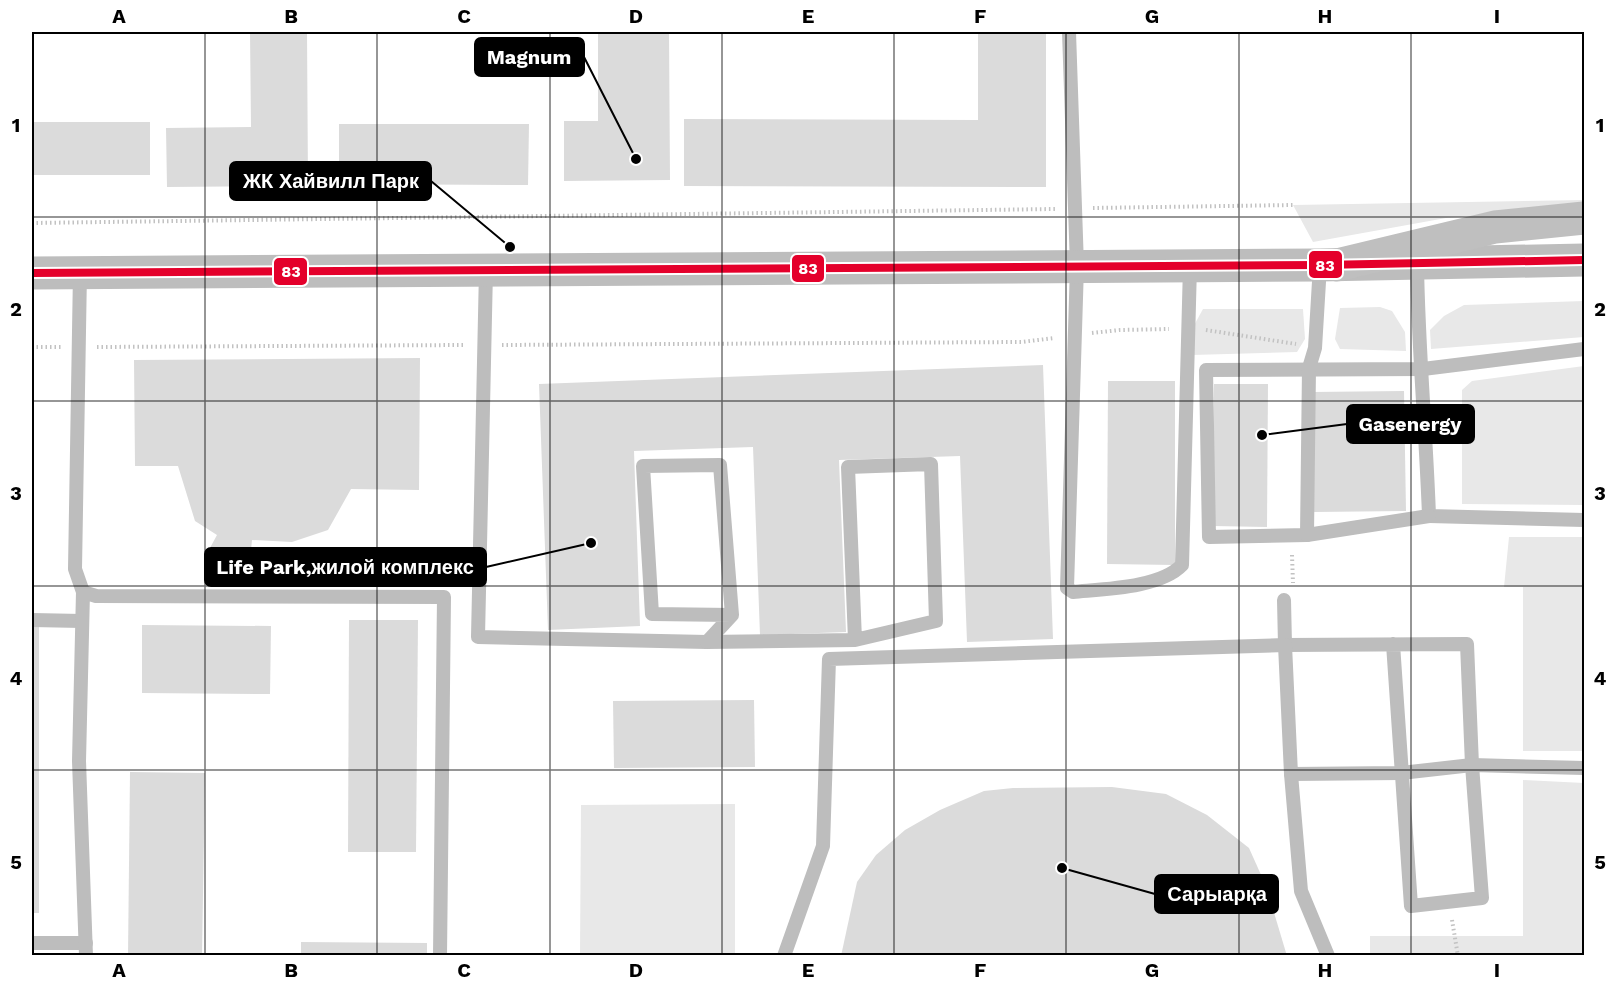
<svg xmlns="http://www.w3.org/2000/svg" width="1616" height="987" font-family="'Work Sans',sans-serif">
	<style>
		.green { fill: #e8e8e8 }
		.building { fill: #dbdbdb }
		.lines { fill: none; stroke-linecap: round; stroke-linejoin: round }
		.path { stroke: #c2c2c2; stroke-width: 4; stroke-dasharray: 1.5 3; stroke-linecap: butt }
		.service { stroke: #bdbdbd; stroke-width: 14 }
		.tertiary { stroke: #bdbdbd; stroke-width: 33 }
		.secondary { stroke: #bfbfbf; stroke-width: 33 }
		.bus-1-casing { stroke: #fff; stroke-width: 12 }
		.bus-1 { stroke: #e4002b; stroke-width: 8 }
		.grid { fill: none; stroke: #000; stroke-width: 1.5; stroke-opacity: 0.55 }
		.leader { fill: none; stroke: #000; stroke-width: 2 }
		.callout-dot { fill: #000; stroke: #fff; stroke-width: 2 }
		.callout { fill: #000; stroke: #000; stroke-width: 2 }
		.callout-label { font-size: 20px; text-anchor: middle; font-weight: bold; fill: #fff }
		.line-badge { stroke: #fff; stroke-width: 2 }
		.badge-label { font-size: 16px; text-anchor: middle; font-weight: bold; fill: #fff }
		.neatline { fill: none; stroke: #000; stroke-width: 2 }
		.grid-label { font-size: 20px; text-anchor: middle; font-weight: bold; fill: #000 }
	</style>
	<rect width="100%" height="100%" fill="#fff"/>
	<g class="green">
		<polygon points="1584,200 1584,204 1534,212 1446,218 1313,242 1293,205"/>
		<polygon points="1584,301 1584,337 1431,349 1430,330 1444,316 1464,305"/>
		<polygon points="1380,307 1392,311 1405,332 1406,351 1340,349 1335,339 1340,308"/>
		<polygon points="1203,309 1303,309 1305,339 1297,352 1192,355 1192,329"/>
		<polygon points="1584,366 1584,505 1462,504 1462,390 1472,381"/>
		<polygon points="1509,537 1584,537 1584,751 1523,751 1523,587 1504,587"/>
		<polygon points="1523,780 1584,783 1584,955 1370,955 1370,936 1523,936"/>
		<polygon points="735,804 735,955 580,955 581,805"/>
	</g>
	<g class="building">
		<polygon points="250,32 307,32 308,186 167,187 166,128 251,127"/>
		<polygon points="598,32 669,32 670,180 564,181 564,121 598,121"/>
		<polygon points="978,32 1046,32 1046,187 684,186 684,119 978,120"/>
		<rect x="32" y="122" width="118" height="53"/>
		<polygon points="339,124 529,124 528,185 339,184"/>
		<polygon points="420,358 419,490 351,489 328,530 292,542 252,540 250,560 204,559 217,535 195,521 178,466 135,466 134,360"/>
		<polygon points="1043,365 1053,639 967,642 960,456 839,460 846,632 760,635 753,447 634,451 640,626 548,630 539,384"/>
		<polygon points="1108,381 1175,381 1175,565 1107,564"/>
		<polygon points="1214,384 1268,384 1267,527 1213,526"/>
		<polygon points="1404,391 1406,511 1314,512 1312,392"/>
		<polygon points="349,620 418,620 416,852 348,852"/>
		<rect x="32" y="625" width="7" height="288"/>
		<polygon points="142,625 271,626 270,694 142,693"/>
		<polygon points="754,700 755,767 614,768 613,701"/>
		<polygon points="130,772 205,773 202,956 128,956"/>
		<polygon points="1112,787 1166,794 1207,815 1249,848 1266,886 1287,956 841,956 857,882 876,855 905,830 940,810 984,791 1013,788"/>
		<polygon points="301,942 427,943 427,956 301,956"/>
	</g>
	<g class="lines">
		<g class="path">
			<polyline points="1093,208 1293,205"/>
			<polyline points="32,223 1055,209"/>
			<polyline points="1206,330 1296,344"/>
			<polyline points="1092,333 1120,330 1169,329"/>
			<polyline points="502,345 1021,342 1055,338"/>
			<polyline points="32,347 61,347"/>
			<polyline points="97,347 464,345"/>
			<polyline points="1292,555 1293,583"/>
			<polyline points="1452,920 1458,956"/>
		</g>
		<g class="service">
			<path d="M 1069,32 L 1077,266 L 1067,588 L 1073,592 C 1104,589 1160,588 1182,565 L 1190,266"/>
			<path d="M 1417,263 C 1418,347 1426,431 1429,516 L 1584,520"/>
			<polyline points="486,270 478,637 707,642 855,640 936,621 931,464 848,467 855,640"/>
			<polyline points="80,272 75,569 83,592"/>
			<polyline points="1429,516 1307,535 1209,537 1206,370 1423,369 1584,349"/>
			<polyline points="1307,535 1309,368 1315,348 1320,265"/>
			<polyline points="1284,600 1285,645 1467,644 1472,765 1482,898 1411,906 1393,644"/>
			<polyline points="32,620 82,621"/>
			<polyline points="707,642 732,615 720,465 643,466 652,614 732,615"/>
			<polyline points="1291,774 1301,891 1328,956"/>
			<polyline points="32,943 86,943"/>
			<polyline points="86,956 79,761 83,592 96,596 444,597 440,956"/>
			<polyline points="784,956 823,846 829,659 1285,645 1291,774 1401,773 1472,765 1584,768"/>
		</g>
		<polyline class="tertiary" points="32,273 1320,265 1584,260"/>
		<polyline class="secondary" points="1337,265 1495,227 1584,218"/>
		<g class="bus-1-casing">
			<polyline id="bus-1" points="32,273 1320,265 1584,260"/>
		</g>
		<use href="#bus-1" class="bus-1"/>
	</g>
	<path class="grid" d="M 205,32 L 205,956M 377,32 L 377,956M 550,32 L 550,956M 722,32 L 722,956M 894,32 L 894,956M 1066,32 L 1066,956M 1239,32 L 1239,956M 1411,32 L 1411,956M 32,217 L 1584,217M 32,401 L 1584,401M 32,586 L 1584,586M 32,770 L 1584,770"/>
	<path class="leader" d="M636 159L584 57M510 247L431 181M1262 435L1347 424M591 543L486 567M1062 868L1155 894"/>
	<g class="callout-dot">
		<circle cx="636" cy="159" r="6"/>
		<circle cx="510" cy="247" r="6"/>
		<circle cx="1262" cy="435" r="6"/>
		<circle cx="591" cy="543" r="6"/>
		<circle cx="1062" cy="868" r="6"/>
	</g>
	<g class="callout">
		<rect x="475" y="38" width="109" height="38" rx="6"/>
		<rect x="230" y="162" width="201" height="38" rx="6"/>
		<rect x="1347" y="405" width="127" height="38" rx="6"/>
		<rect x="205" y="548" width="281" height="38" rx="6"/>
		<rect x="1155" y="875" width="123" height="38" rx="6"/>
	</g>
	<g class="callout-label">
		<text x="529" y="64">Magnum</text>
		<text x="331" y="188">ЖК Хайвилл Парк</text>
		<text x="1410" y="431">Gasenergy</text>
		<text x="345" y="574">Life Park,жилой комплекс</text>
		<text x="1217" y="901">Сарыарқа</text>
	</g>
	<g class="line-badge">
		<rect x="1308" y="250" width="35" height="29" rx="6" fill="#e4002b"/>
		<rect x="791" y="254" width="34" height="29" rx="6" fill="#e4002b"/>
		<rect x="273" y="257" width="35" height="29" rx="6" fill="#e4002b"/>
	</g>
	<g class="badge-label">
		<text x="1325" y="271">83</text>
		<text x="808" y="274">83</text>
		<text x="291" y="277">83</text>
	</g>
	<rect width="1616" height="987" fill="none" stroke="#ffffff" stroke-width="66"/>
	<rect x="33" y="33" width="1550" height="921" class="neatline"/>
	<g class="grid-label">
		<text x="119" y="23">A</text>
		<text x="291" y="23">B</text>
		<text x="464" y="23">C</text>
		<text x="636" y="23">D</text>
		<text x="808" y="23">E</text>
		<text x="980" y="23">F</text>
		<text x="1152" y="23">G</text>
		<text x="1325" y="23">H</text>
		<text x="1497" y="23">I</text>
		<text x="16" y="132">1</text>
		<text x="1600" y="132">1</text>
		<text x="16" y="316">2</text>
		<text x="1600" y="316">2</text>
		<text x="16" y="500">3</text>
		<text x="1600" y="500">3</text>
		<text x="16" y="685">4</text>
		<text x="1600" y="685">4</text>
		<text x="16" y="869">5</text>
		<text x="1600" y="869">5</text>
		<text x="119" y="977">A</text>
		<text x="291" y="977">B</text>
		<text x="464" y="977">C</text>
		<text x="636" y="977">D</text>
		<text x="808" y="977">E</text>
		<text x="980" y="977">F</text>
		<text x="1152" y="977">G</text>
		<text x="1325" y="977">H</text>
		<text x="1497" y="977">I</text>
	</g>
</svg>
